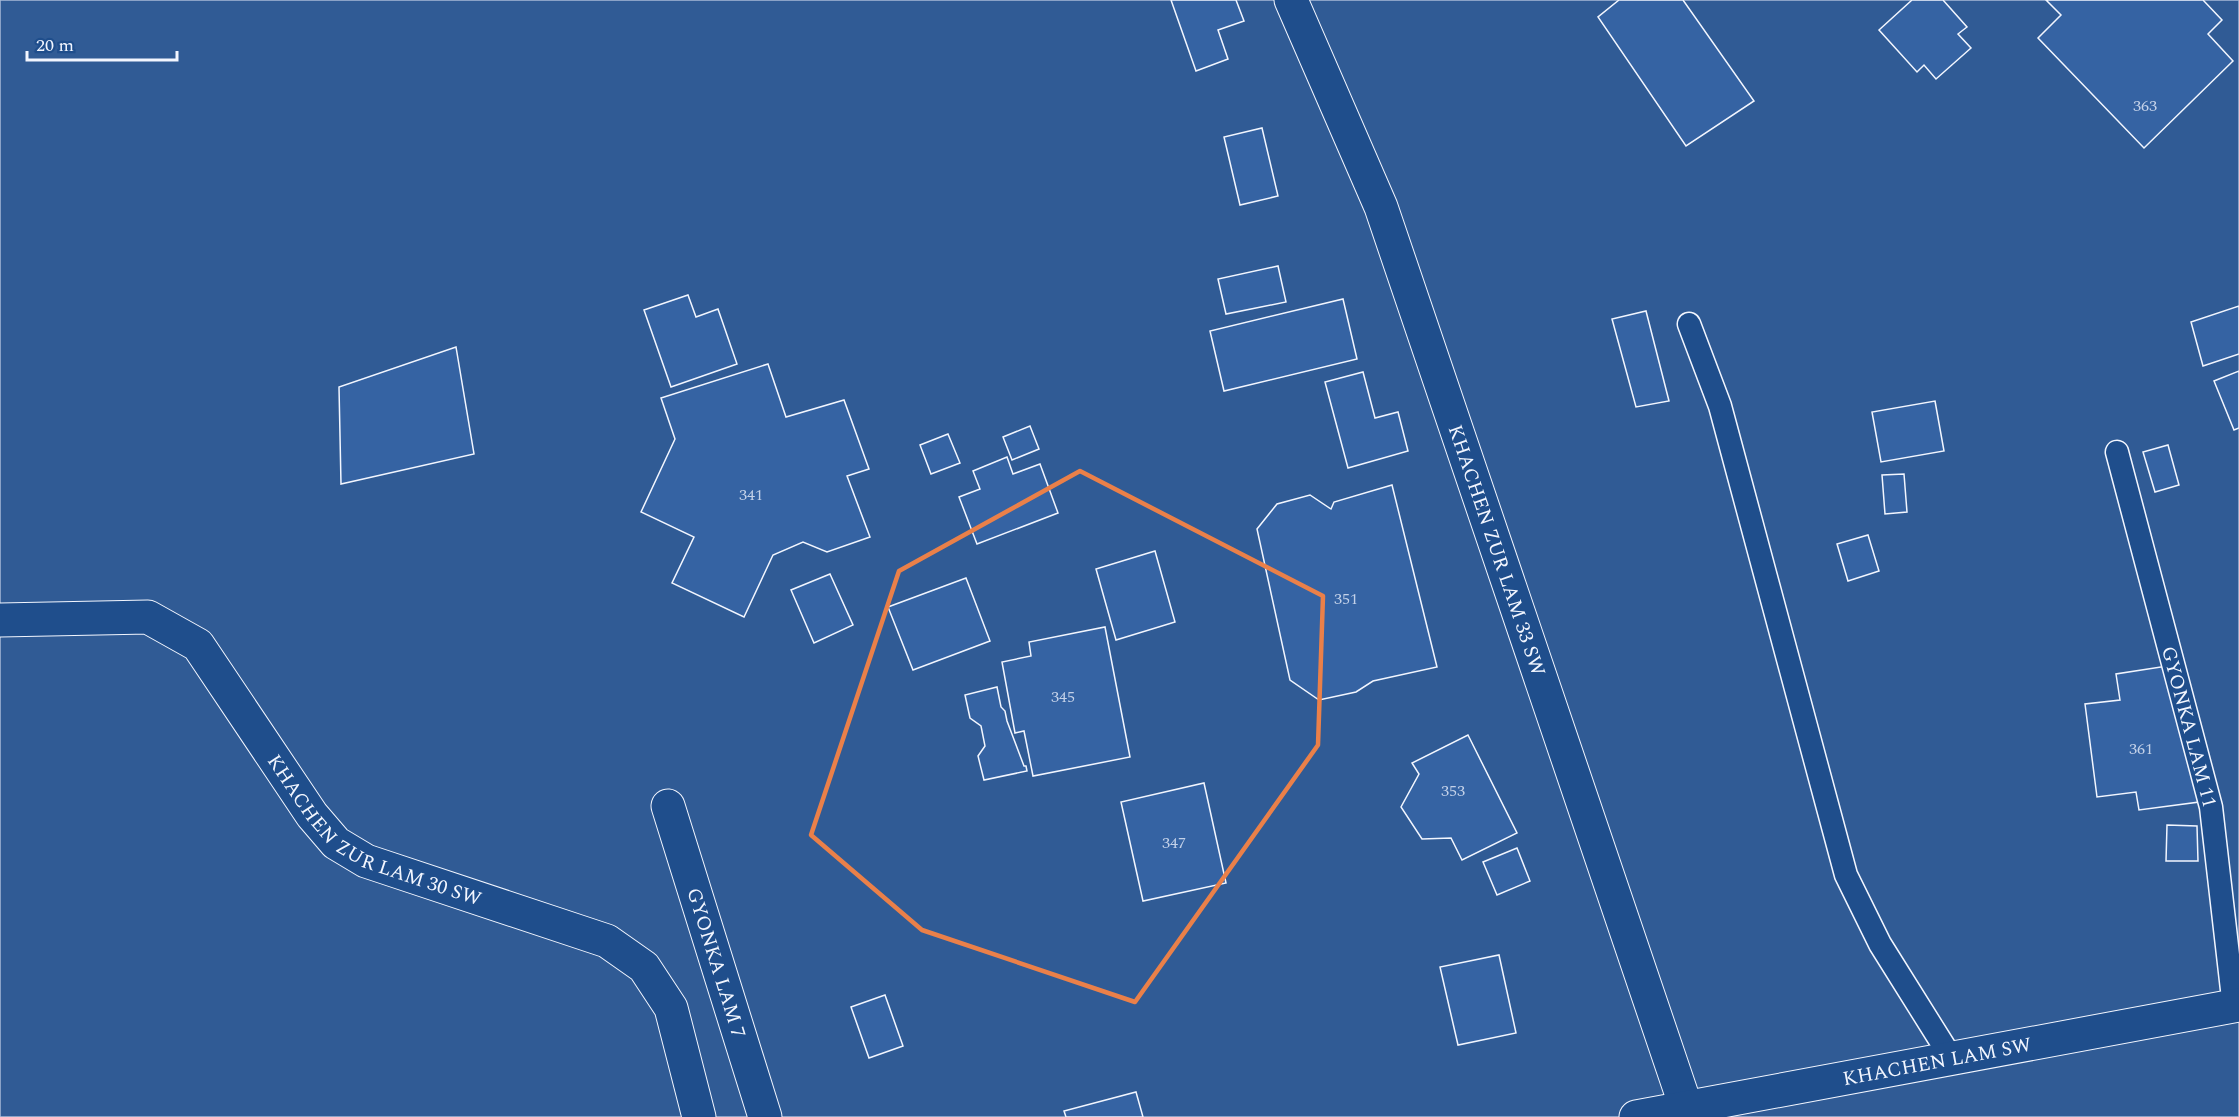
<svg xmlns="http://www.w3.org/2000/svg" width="2239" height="1117" font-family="Spectral,serif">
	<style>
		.built { fill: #305b95; stroke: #a8bbd7; stroke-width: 1.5 }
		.building { fill: #3563a3; stroke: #f2f6ff; stroke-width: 1.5 }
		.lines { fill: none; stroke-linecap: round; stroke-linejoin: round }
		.service-casing { stroke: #f2f6ff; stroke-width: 25 }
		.minor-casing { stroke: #f2f6ff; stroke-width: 35 }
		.service { stroke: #1f4e8c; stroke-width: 22 }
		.minor { stroke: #1f4e8c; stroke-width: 33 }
		.marked { fill: none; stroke: #ea8049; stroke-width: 4.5; stroke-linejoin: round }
		.labels { text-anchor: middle; stroke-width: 4.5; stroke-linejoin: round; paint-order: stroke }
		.number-label { font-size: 16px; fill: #c3d1e8 }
		.street-label { font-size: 20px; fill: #f2f6ff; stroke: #1f4e8c }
	</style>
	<rect width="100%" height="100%" fill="#1f4e8c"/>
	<rect class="built" x="0" y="0" width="2239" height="1117"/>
	<g class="building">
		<polygon points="1171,0 1236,0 1244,21 1218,30 1228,59 1196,71"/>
		<polygon points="1619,0 1683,0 1754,101 1686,146 1598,17"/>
		<polygon points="1912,0 1943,0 1967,27 1958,34 1971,48 1936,79 1924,65 1917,72 1879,30"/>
		<polygon points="2046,0 2203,0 2222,20 2208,34 2233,61 2144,148 2038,38 2061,15"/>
		<polygon points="1262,128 1278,196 1240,205 1224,137"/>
		<polygon points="1278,266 1286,302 1226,314 1218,279"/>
		<polygon points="688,295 696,317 718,309 737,364 671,387 644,310"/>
		<polygon points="1343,299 1357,359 1224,391 1210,331"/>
		<polygon points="2239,306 2239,354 2203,366 2191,322"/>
		<polygon points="1646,311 1669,401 1636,407 1612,319"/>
		<polygon points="456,347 474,454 341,484 339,387"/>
		<polygon points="768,364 786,417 844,400 869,469 847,476 870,537 827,552 803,542 773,555 744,617 672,583 694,537 641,512 675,439 661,398"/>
		<polygon points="2239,371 2239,428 2234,430 2214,381"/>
		<polygon points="1363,372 1375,418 1398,412 1408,451 1348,468 1325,382"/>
		<polygon points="1935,401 1944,451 1881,462 1872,412"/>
		<polygon points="1030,426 1039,449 1012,460 1003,437"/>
		<polygon points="948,434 960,463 931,474 920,445"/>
		<polygon points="2168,445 2179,485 2155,492 2143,452"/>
		<polygon points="1007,457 1013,474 1040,464 1058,513 977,544 959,497 980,489 973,471"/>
		<polygon points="1904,474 1907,512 1885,514 1882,475"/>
		<polygon points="1392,485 1437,667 1373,681 1356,692 1319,700 1290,680 1257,529 1277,504 1310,495 1331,509 1334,502"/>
		<polygon points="1868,535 1879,571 1848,581 1837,544"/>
		<polygon points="1155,551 1175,622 1116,640 1096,569"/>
		<polygon points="830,574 853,625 814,643 791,590"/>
		<polygon points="966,578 990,641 913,670 888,607"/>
		<polygon points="1105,627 1130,757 1033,776 1024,731 1015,733 1002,662 1031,656 1029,642"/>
		<polygon points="2180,664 2199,802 2139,810 2136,792 2097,797 2085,704 2120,700 2116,674"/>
		<polygon points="997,687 1001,707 1005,711 1007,721 1024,766 1026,766 1027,771 984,780 978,756 985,746 981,726 970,718 965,695"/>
		<polygon points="1468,735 1517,833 1462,860 1451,838 1422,839 1401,807 1419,774 1412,763"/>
		<polygon points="1204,783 1226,883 1143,901 1121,802"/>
		<polygon points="2167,825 2197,826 2198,861 2166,861"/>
		<polygon points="1517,848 1530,881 1497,895 1483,862"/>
		<polygon points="1499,955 1516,1033 1458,1045 1440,967"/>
		<polygon points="885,995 903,1046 869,1058 851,1007"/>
		<polygon points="1136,1092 1143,1117 1066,1117 1064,1111"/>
	</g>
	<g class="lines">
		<g class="service-casing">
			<g id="service">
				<polyline points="1689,324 1720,406 1846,875 1880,944 1952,1059"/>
				<path id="s1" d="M 2117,452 L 2211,807 L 2234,1007"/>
			</g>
		</g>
		<g class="minor-casing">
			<g id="minor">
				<path id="s2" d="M 1291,0 L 1381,207 L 1686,1107"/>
				<path id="s3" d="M 0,620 L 148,617 L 198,645 L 312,815 L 336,843 L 366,861 L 607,941 L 644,967 L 671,1008 L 699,1117"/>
				<path id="s4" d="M 668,806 L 765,1117"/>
				<path id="s5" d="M 1636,1117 L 2239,1005"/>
			</g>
		</g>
		<use href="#service" class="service"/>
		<use href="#minor" class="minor"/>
	</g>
	<path class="marked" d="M 1080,471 L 1323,596 L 1318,745 L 1135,1002 L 922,930 L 811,835 L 899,571 Z"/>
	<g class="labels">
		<g class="number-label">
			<text x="2145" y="111">363</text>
			<text x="751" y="500">341</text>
			<text x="1346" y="604">351</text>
			<text x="1063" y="702">345</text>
			<text x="2141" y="754">361</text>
			<text x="1453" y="796">353</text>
			<text x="1174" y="848">347</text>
		</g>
		<g class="street-label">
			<text dy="7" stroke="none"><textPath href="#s2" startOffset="588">KHACHEN ZUR LAM 33 SW</textPath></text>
			<text dy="7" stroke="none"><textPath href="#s1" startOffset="284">GYONKA LAM 11</textPath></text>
			<text dy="7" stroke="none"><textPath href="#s3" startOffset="471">KHACHEN ZUR LAM 30 SW</textPath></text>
			<text dy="7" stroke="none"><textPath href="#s4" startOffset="164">GYONKA LAM 7</textPath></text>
			<text dy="7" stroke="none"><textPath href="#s5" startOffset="306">KHACHEN LAM SW</textPath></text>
		</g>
	</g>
	<path d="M27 51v9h150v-9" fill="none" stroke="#f2f6ff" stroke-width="3"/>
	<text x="36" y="51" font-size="18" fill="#f2f6ff" stroke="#1f4e8c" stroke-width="4.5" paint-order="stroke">20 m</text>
</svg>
